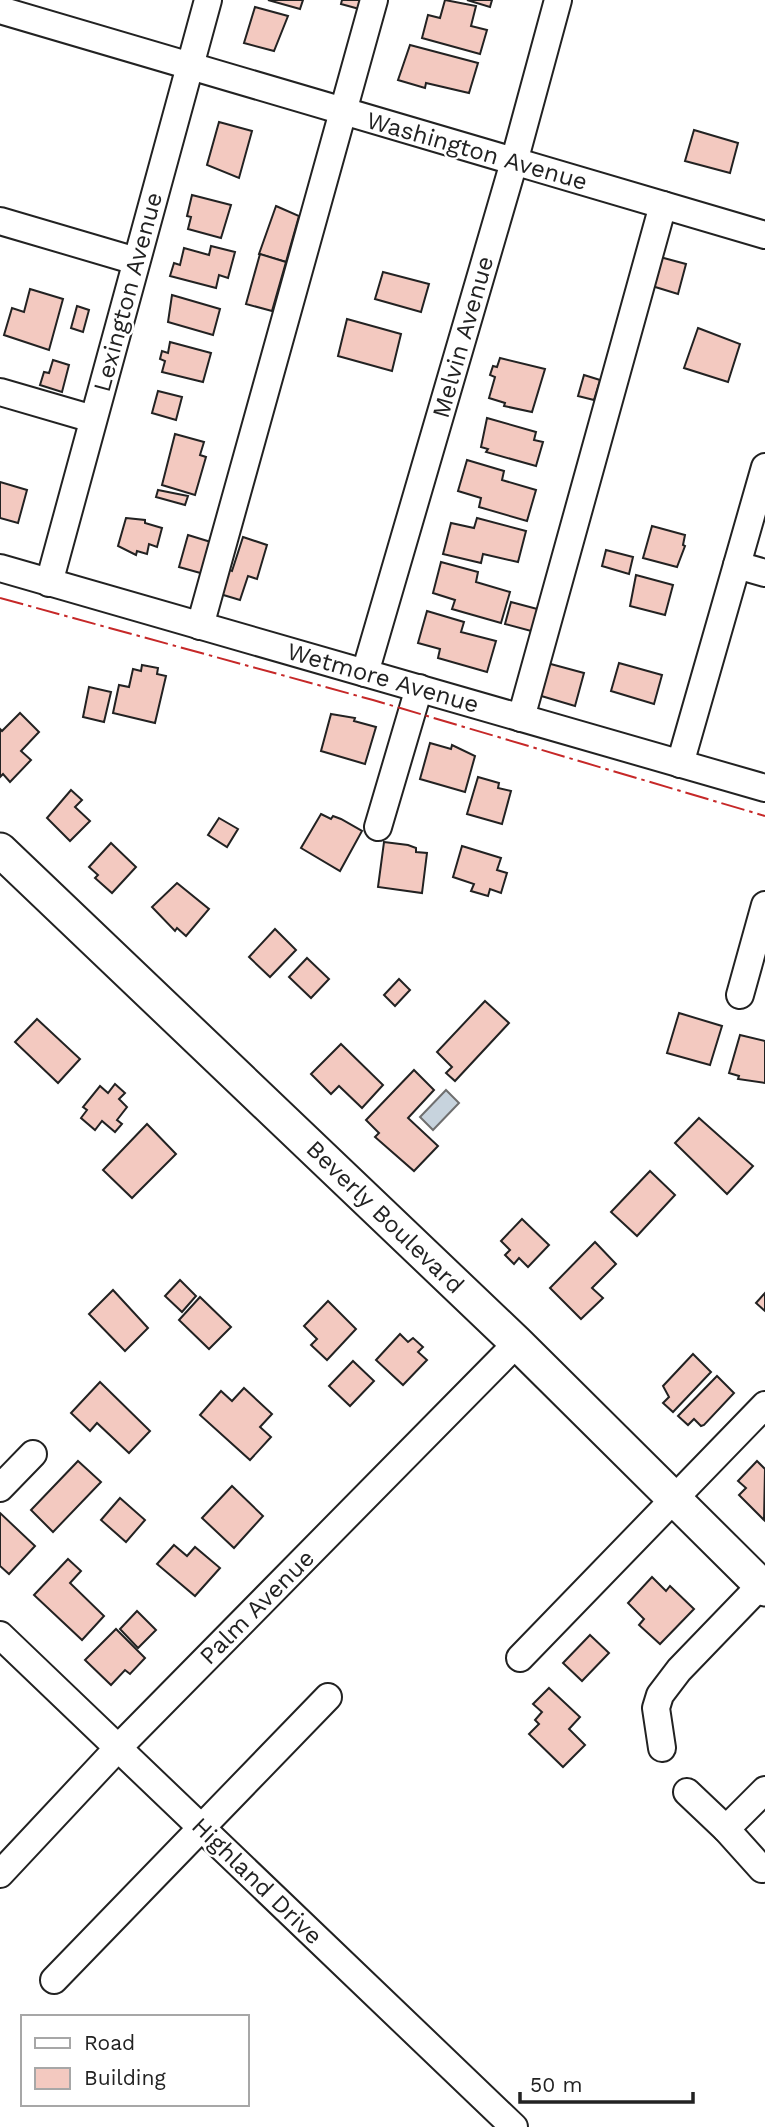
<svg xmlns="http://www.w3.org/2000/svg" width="765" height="2127" font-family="'Work Sans',sans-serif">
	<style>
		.water { fill: #c7d3dd; stroke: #6f6f6f; stroke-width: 2 }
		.building { fill: #f3c9c0; stroke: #222; stroke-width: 2 }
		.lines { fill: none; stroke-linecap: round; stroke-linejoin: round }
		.minor-casing { stroke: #222; stroke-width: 30 }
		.major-casing { stroke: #222; stroke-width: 37 }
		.minor { stroke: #fff; stroke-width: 26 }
		.major { stroke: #fff; stroke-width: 33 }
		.power { stroke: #c62828; stroke-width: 2; stroke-dasharray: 24 5 3.5 5; stroke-linecap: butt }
		.labels { text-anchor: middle; stroke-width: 5; stroke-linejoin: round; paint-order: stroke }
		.street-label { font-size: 24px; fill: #222; stroke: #fff }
	</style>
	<rect width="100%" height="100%" fill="#fff"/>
	<polygon class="water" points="446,1090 459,1103 433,1130 420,1117"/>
	<g class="building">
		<polygon points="268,0 303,0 300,9"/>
		<polygon points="342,0 366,0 363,10 341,4"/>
		<polygon points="445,0 476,6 471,26 487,30 480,54 422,38 428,15 440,18"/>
		<polygon points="467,0 492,0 490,7"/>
		<polygon points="255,7 288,16 274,51 244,43"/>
		<polygon points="410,45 478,63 469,93 426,83 425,88 398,80"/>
		<polygon points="219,122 252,131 239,178 207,165"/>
		<polygon points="694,130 738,143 730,173 685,161"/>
		<polygon points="192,195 231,205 221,238 188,229 191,217 187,216"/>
		<polygon points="276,206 299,216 286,262 259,254"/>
		<polygon points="211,246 235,252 228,278 219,275 216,288 170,276 174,263 180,265 184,248 209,255"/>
		<polygon points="260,254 286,262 272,311 246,304"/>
		<polygon points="660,257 686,264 678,294 652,286"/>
		<polygon points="383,272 429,284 421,312 375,299"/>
		<polygon points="30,289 63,299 49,350 4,335 12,308 24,312"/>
		<polygon points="172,295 220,309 213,335 168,322"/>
		<polygon points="77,306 89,310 83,332 71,328"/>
		<polygon points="347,319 401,334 392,371 338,356"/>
		<polygon points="698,328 740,344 728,382 684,368"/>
		<polygon points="170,342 211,353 203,382 162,372 165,361 160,359 162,351 168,353"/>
		<polygon points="500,358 545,369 532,412 504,406 505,403 489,398 495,377 490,375 493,366 497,367"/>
		<polygon points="53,360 69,365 62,392 40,385 44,372 49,373"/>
		<polygon points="584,375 600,380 594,400 578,396"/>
		<polygon points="158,391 182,397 176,420 152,413"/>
		<polygon points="487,418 536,432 534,440 543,442 536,466 486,452 488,449 481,447"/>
		<polygon points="175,434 204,442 200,455 206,457 195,495 162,485"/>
		<polygon points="467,460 504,471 502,480 536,490 527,521 479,507 481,498 458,491"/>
		<polygon points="0,482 27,490 18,523 0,518"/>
		<polygon points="158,490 188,496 185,505 156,497"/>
		<polygon points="126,518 145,520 145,523 162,528 157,547 149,544 147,554 137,551 136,555 118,546"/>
		<polygon points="477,518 526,531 518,562 483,554 481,563 443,554 451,523 474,528"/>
		<polygon points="652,526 685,535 683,545 685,546 677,567 643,558"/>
		<polygon points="188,535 214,543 204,574 179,567"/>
		<polygon points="243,537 267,545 257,579 248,576 240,600 220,594 227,569 232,571"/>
		<polygon points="606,550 633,557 629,574 602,566"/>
		<polygon points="441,562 478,572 476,582 510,592 501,623 452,609 455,600 433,593"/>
		<polygon points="636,575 673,585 665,615 630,606"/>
		<polygon points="511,602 541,610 535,632 505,624"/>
		<polygon points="427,611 464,622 461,632 496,641 487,672 438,658 440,649 418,643"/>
		<polygon points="547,663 584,673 575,706 538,695"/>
		<polygon points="619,663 662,675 654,704 611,691"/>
		<polygon points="142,665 158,668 157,674 166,676 155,723 113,713 119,685 129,687 133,669 141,671"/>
		<polygon points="89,687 111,692 104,722 83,717"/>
		<polygon points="20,713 39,732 21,751 31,760 10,782 3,774 0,777 0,729 2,731"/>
		<polygon points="331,714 355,718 354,721 376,727 365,764 321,751"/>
		<polygon points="430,743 451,749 452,745 475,756 465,792 420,779"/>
		<polygon points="478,777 499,783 498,788 511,791 502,824 467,814"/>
		<polygon points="71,790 82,800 75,807 90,821 70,841 47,818"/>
		<polygon points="321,814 331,819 333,816 341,819 362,831 340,871 301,848"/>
		<polygon points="219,818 238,829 227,847 208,835"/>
		<polygon points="384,842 408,845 416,848 416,852 427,853 422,893 378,887"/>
		<polygon points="111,843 136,867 112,893 95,878 98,875 89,867"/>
		<polygon points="462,846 501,858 497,870 507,873 501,893 490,889 488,896 471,891 474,884 453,877"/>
		<polygon points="177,883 209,909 186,936 177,928 175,931 152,907"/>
		<polygon points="275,929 296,950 270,977 249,957"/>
		<polygon points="307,958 329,979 311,998 289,977"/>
		<polygon points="399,979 410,990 395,1006 384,995"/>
		<polygon points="485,1001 509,1023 455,1081 446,1073 452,1067 437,1052"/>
		<polygon points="679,1013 722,1026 710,1065 667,1053"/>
		<polygon points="37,1019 80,1059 58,1083 15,1042"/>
		<polygon points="740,1035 765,1041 765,1083 738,1079 739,1076 729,1073"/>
		<polygon points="341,1044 383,1085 362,1108 339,1086 331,1094 311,1074"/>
		<polygon points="414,1070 434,1090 408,1118 438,1146 414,1171 375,1137 379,1133 366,1120"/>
		<polygon points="115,1084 125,1093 119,1099 127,1107 117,1120 122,1124 115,1132 102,1121 95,1130 81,1118 87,1110 83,1107 100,1086 108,1093"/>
		<polygon points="699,1118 753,1166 727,1194 675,1143"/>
		<polygon points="147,1124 176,1154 132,1198 103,1170"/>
		<polygon points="650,1171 675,1195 637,1236 611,1212"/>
		<polygon points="522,1219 549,1245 528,1267 519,1258 514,1264 505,1255 510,1250 501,1241"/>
		<polygon points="595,1242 616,1264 592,1288 603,1298 581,1319 550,1288"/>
		<polygon points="180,1280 196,1296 182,1312 165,1296"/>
		<polygon points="113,1290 148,1328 125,1351 89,1314"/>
		<polygon points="765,1293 765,1311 756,1303"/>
		<polygon points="200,1297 231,1327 209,1349 179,1320"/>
		<polygon points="328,1301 356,1329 327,1360 311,1345 317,1339 304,1326"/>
		<polygon points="400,1334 408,1342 413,1338 423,1347 418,1352 427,1360 403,1385 376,1360"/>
		<polygon points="693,1354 711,1372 673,1412 663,1403 669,1397 663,1386"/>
		<polygon points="353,1361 374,1381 350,1406 329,1386"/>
		<polygon points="717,1376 734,1393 704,1425 701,1426 694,1419 688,1425 678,1416"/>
		<polygon points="100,1382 150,1431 129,1453 97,1423 90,1431 71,1413"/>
		<polygon points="244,1388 272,1414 260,1427 271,1437 250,1460 200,1415 221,1391 232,1401"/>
		<polygon points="78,1461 101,1482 53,1532 31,1510"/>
		<polygon points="757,1461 765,1469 764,1520 739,1495 746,1488 738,1481"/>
		<polygon points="232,1486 263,1516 234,1548 202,1518"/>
		<polygon points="120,1498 145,1520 126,1542 101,1520"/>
		<polygon points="0,1513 35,1546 9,1574 0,1566"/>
		<polygon points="174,1545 187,1556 195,1547 220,1568 195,1596 157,1564"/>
		<polygon points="68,1559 81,1571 70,1583 104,1616 82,1640 34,1595"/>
		<polygon points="652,1577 666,1591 670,1586 694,1609 660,1644 639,1625 644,1619 628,1603"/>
		<polygon points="137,1611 156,1630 138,1648 120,1629"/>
		<polygon points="116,1629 145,1658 130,1674 125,1670 111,1685 85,1660"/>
		<polygon points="590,1635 609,1653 582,1681 563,1663"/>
		<polygon points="549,1688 580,1717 569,1729 585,1745 563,1767 529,1734 539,1724 535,1720 542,1712 533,1704"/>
	</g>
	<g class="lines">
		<g class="minor-casing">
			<g id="minor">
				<polyline points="0,10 765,235"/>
				<polyline points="0,221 136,261"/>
				<polyline points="0,392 93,419"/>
				<polyline points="737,565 765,573"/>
				<polyline points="0,568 765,788"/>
				<polyline points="49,583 208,0"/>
				<polyline points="200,626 374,0"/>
				<polyline points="365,673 514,162 558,0"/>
				<polyline points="521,718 663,205"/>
				<polyline points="680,764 765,467"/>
				<polyline points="378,827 419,688"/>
				<polyline points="740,995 765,905"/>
				<polyline points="0,1488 33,1454"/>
				<polyline points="0,1635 514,2127"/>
				<polyline points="520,1658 765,1405"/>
				<polyline points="662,1748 656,1708 660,1695 679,1670 761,1585"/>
				<polyline points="687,1792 726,1829 765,1790"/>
				<polyline points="726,1829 762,1869"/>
				<polyline points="0,1874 117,1749 517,1343"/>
				<polyline points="54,1980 328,1697"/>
			</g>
		</g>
		<g class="major-casing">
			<polyline id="major" points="0,850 517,1343 765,1589"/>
		</g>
		<use href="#minor" class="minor"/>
		<use href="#major" class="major"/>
		<polyline class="power" points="0,598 373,700 765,816"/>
	</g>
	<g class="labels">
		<g class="street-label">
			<text transform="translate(477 151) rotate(16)" y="8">Washington Avenue</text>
			<text transform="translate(128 292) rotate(-75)" y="8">Lexington Avenue</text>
			<text transform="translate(463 337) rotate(-74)" y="8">Melvin Avenue</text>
			<text transform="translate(383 678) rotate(16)" y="8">Wetmore Avenue</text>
			<text transform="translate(385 1217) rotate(44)" y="8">Beverly Boulevard</text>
			<text transform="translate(257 1607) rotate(-45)" y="8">Palm Avenue</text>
			<text transform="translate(257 1881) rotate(44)" y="8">Highland Drive</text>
		</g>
	</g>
	<rect x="21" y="2015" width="228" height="91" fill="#ffffff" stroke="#a7a7a7" stroke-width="2"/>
	<rect x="35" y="2038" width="35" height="10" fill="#ffffff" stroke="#a7a7a7" stroke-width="2"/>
	<text x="84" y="2050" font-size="21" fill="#222222">Road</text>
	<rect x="35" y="2068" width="35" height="21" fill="#f3c9c0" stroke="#a7a7a7" stroke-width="2"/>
	<text x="84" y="2085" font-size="21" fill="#222222">Building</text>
	<path d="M520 2092v10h173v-10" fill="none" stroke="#222222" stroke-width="3.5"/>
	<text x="530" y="2092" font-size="21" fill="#222222" stroke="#ffffff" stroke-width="5" paint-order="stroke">50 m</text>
</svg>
